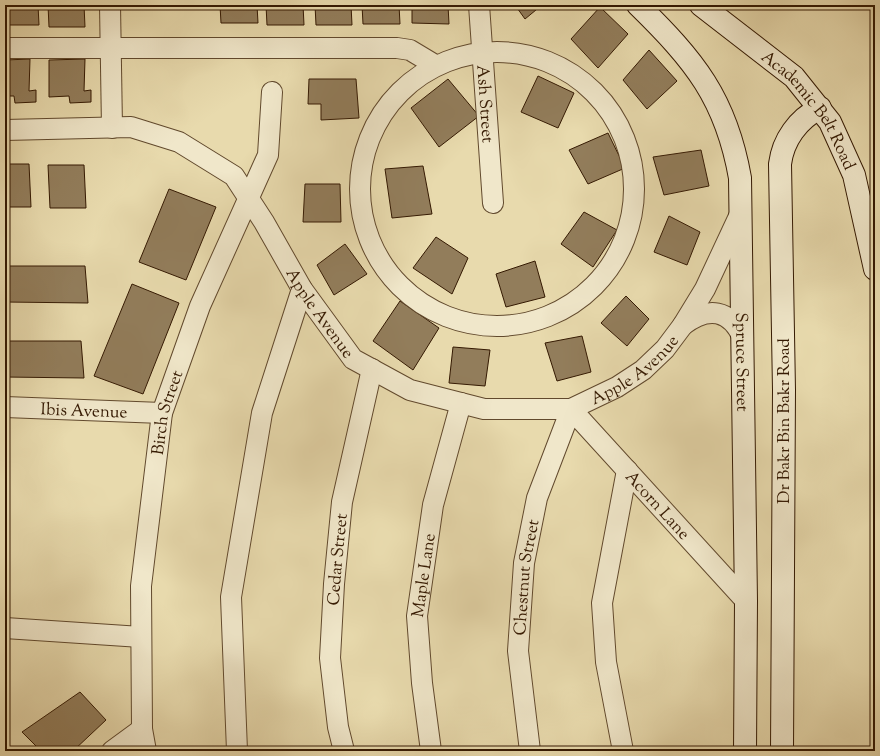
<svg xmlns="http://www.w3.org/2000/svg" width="880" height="756" font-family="'Sorts Mill Goudy',serif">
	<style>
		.building { fill: #927d5b; stroke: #341902 }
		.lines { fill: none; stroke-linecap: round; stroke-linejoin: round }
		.street-casing { stroke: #61492d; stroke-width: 22 }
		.secondary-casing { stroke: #341902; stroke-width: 24 }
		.street { stroke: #f0e7ca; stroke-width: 20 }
		.secondary { stroke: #f0e7ca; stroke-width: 22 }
		.labels { text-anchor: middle; stroke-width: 4; stroke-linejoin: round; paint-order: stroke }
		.street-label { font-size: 17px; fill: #341902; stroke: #f0e7ca }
	</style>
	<rect width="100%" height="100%" fill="#e8daad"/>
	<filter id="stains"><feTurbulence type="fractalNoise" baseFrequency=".005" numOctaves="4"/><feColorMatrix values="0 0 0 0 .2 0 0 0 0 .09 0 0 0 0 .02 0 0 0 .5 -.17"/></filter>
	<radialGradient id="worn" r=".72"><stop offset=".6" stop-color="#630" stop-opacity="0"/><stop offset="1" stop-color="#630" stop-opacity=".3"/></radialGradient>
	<g class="building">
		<polygon points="5,5 38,5 39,25 5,25"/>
		<polygon points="48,5 84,5 85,27 49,27"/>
		<polygon points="220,5 257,5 258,23 221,23"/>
		<polygon points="266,5 303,5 304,25 267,25"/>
		<polygon points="315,5 351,5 352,25 316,25"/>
		<polygon points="362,5 399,5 400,24 363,24"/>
		<polygon points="412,5 448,5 449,24 412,23"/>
		<polygon points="515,5 542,5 525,19"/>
		<polygon points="600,7 628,34 598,68 571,39"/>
		<polygon points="649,50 677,81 647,109 623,80"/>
		<polygon points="30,59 29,91 36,90 36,102 15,103 14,96 5,96 5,60"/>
		<polygon points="85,59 84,91 91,90 91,102 70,103 69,96 49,97 49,60"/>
		<polygon points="538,76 574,93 558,128 521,112"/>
		<polygon points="309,79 356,79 359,118 321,120 321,104 308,104"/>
		<polygon points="448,79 479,116 439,147 411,108"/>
		<polygon points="608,133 625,168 588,184 569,150"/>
		<polygon points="701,150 709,186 664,195 653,157"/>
		<polygon points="5,164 29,164 31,207 5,207"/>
		<polygon points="48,165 84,165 86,208 50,208"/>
		<polygon points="423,166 432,214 392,218 385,169"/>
		<polygon points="305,184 340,184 341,222 303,222"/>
		<polygon points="169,189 216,207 186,280 139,262"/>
		<polygon points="584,212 617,230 593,267 561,244"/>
		<polygon points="669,216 700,232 687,265 654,252"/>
		<polygon points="436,237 468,258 452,294 413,268"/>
		<polygon points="345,244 367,274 334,295 317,265"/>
		<polygon points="535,261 545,297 506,307 496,274"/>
		<polygon points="5,266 85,266 88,303 5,302"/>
		<polygon points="132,284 179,303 143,394 94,376"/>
		<polygon points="626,296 649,319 627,346 601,323"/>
		<polygon points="400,301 439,328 413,370 373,341"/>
		<polygon points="582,336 591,372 557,381 545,343"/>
		<polygon points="5,341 81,341 84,378 5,377"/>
		<polygon points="453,347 490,350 485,386 449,383"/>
		<polygon points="80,692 106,720 73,751 41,751 22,732"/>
	</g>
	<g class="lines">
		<g class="street-casing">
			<g id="street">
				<polyline points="110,5 112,128"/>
				<path id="s1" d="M 479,5 L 493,203"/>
				<polyline points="5,48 397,48 410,50 435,65"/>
				<circle cx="497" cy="189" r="137"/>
				<path id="s2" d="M 5,130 L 131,127 L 179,142 L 234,176 L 264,222 L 302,289 L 353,359 L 410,390 L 484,409 L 571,409 L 617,387 L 643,370 L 665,349 L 683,325 L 705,289 L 741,212"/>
				<path d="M 683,325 C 708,306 730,309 743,338"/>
				<path id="s3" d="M 5,407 L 162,413"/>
				<polyline points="5,628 141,637"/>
				<polyline points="112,751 142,729"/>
				<path id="s4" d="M 146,751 L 142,729 L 141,586 L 162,413 L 200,306 L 268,155 L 272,92"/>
				<polyline points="237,751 231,597 262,413 302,289"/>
				<path id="s5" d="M 344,751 L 338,727 L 330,658 L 334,584 L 342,502 L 372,369"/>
				<path id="s6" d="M 431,751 L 422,683 L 417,616 L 433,505 L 461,403"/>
				<path id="s7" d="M 530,751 L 518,651 L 524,563 L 537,498 L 571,409 L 746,601"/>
				<polyline points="623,751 606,662 602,603 627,470"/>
			</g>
		</g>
		<g class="secondary-casing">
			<g id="secondary">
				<path id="s8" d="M 638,5 C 694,60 726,98 740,178 L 746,601 L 745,751"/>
				<path id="s9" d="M 701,5 L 794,77 L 830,122 L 854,175 L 875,269"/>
				<path d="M 782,751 L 784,390 L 780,164 C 783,140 798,119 820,108"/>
			</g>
		</g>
		<use href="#street" class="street"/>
		<use href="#secondary" class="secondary"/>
	</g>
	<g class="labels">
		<g class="street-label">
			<text dy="6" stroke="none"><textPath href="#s1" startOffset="99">Ash Street</textPath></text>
			<text dy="6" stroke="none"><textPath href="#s9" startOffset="153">Academic Belt Road</textPath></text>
			<text dy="6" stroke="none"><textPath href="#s2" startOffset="403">Apple Avenue</textPath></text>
			<text dy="6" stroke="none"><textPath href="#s8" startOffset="389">Spruce Street</textPath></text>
			<text dy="6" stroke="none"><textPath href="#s2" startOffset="763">Apple Avenue</textPath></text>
			<text dy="6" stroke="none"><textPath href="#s3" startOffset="79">Ibis Avenue</textPath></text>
			<text dy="6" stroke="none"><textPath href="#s4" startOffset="341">Birch Street</textPath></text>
			<text transform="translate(783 421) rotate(-90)" y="6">Dr Bakr Bin Bakr Road</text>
			<text dy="6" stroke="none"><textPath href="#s7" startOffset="480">Acorn Lane</textPath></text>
			<text dy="6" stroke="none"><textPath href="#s5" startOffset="193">Cedar Street</textPath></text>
			<text dy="6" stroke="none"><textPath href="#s6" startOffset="177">Maple Lane</textPath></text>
			<text dy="6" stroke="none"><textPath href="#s7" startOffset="175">Chestnut Street</textPath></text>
		</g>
	</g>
	<rect width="880" height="756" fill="none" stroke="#e8daad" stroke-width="20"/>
	<rect x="6" y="6" width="868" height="744" fill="none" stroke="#341902" stroke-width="2"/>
	<rect x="10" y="10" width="860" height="736" fill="none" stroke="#341902"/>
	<rect width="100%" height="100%" filter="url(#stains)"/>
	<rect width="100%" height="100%" fill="url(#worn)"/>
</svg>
